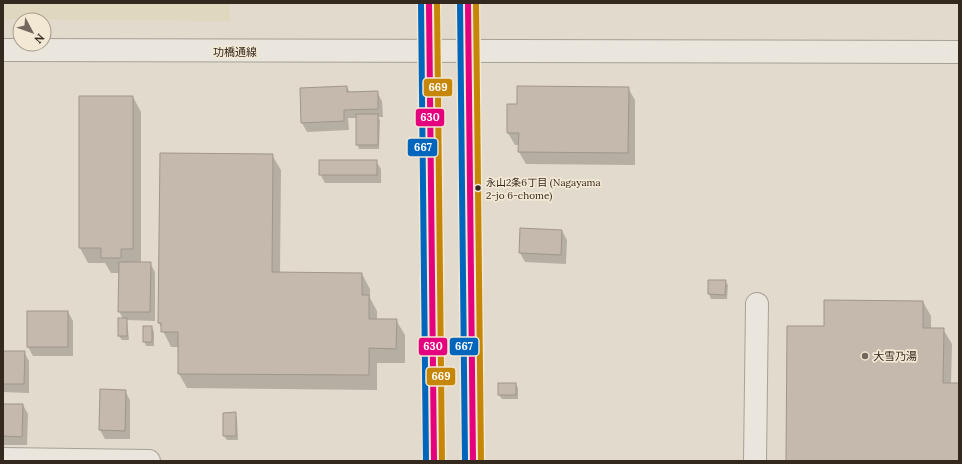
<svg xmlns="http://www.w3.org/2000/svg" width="962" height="464" font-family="Lora,'Noto Sans JP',serif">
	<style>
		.farmland { fill: #e0d8be }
		.shadow { fill: #0003 }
		.building { fill: #c5b9ad; stroke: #a1968c }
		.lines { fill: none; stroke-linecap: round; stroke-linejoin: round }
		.minor-casing { stroke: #a7a096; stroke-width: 24 }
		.highway-casing { stroke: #8c857c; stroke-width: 24 }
		.minor { stroke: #eae6dd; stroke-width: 22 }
		.highway { stroke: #d4cbbe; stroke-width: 22 }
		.bus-1-casing { stroke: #f2e8d3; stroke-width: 9 }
		.bus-2-casing { stroke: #f2e8d3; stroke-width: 9 }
		.bus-3-casing { stroke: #f2e8d3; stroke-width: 9 }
		.bus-1 { stroke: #e5007d; stroke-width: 6 }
		.bus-2 { stroke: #0065bd; stroke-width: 6 }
		.bus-3 { stroke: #c68708; stroke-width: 6 }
		.bus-dot { fill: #34291f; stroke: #f2e8d3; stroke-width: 1.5 }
		.poi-dot { fill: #71675c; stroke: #f2e8d3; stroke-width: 1.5 }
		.labels { text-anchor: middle; stroke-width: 3.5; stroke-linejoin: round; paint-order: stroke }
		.bus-label { font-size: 10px; fill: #34291f; stroke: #f2e8d3; text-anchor: start }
		.street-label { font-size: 11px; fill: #34291f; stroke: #f2e8d3 }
		.poi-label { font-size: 11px; fill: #34291f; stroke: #f2e8d3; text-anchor: start }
		.line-badge { stroke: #f2e8d3; stroke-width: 1.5 }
		.badge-label { font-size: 11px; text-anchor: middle; font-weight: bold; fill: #fff }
	</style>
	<rect width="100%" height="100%" fill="#e2dacc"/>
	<polygon class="farmland" points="3,3 230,3 230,21 3,19"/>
	<g class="shadow">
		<polygon points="958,3 959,3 959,15 958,14"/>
		<polygon points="347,87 350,93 377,92 382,101 383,117 378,117 380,120 379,149 359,149 357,144 357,118 348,118 349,130 307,132 302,123 301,89"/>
		<polygon points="628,88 635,100 635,165 526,164 519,152 520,145 515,145 508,133 518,105"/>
		<polygon points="80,97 133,97 141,112 141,263 150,263 155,272 155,321 127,320 129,340 122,340 119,336 119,319 123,319 119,311 120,273 111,273 105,263 88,263 80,248"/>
		<polygon points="161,154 272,155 281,170 280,273 362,274 370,289 370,298 377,311 377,320 396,320 405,335 405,363 377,363 377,390 187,388 179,374 179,347 171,347 159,323"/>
		<polygon points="376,161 381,169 381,183 325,183 320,174"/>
		<polygon points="562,231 567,240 566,264 525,262 520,253"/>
		<polygon points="709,281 725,281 728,285 727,299 711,299 709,294"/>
		<polygon points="923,302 931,316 931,329 943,329 952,344 951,384 959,384 959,461 787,461 825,327"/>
		<polygon points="68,312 73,321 73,356 33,356 28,347"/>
		<polygon points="152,327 154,332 154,346 146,346 144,341"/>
		<polygon points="3,352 24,352 29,361 29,393 3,392"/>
		<polygon points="499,384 516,384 518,388 518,399 502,399 499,395"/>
		<polygon points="101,391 125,391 130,400 130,439 105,439 100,430"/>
		<polygon points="3,405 23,405 28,414 27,445 3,445"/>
		<polygon points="235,413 237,418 238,440 227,440 224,436 224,414"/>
	</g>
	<g class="building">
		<polygon points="347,86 347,92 378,91 378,109 344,110 344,121 301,123 300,88"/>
		<polygon points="517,86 629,87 628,153 518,152 519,133 507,133 507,104 517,104"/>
		<polygon points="79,96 133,96 133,249 121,249 121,258 101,258 101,248 79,248"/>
		<rect x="356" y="114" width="22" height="31"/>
		<polygon points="160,153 273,154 272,272 362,273 362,295 369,295 369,319 397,319 396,349 369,348 369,375 178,374 178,332 161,332 161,323 158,323"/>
		<rect x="319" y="160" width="58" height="15"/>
		<polygon points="520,228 562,230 561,255 519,253"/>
		<polygon points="119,262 151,262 150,312 118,312"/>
		<polygon points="708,280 726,280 725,295 708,294"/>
		<polygon points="824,300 923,301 923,328 944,328 943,383 959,383 959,461 786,461 787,326 824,326"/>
		<rect x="27" y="311" width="41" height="36"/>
		<rect x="118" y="318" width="9" height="18"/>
		<rect x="143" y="326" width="9" height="16"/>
		<polygon points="3,351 25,351 24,384 3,384"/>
		<rect x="498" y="383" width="18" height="12"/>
		<polygon points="100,389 126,390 125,431 99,430"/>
		<polygon points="3,404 23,404 22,437 3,436"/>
		<polygon points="236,412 236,436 223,436 223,413"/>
	</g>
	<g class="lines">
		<g class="minor-casing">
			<g id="minor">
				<polyline points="3,50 959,52"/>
				<polyline points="3,459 149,461"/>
				<polyline points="755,461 757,304"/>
			</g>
		</g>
		<g class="highway-casing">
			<g id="highway">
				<polyline points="429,3 434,461"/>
				<polyline points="468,3 473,461"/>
			</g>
		</g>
		<use href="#minor" class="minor"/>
		<use href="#highway" class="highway"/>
		<g class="bus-1-casing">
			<g id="bus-1">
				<polyline points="429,3 434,461"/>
				<polyline points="468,3 473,461"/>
			</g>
		</g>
		<g class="bus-2-casing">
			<g id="bus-2">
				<polyline points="421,3 426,461"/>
				<polyline points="460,3 465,461"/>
			</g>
		</g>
		<g class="bus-3-casing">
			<g id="bus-3">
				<polyline points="437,3 442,461"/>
				<polyline points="476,3 481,461"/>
			</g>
		</g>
		<use href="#bus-1" class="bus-1"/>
		<use href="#bus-2" class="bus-2"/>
		<use href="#bus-3" class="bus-3"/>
	</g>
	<circle class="bus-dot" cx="478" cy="188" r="3.5"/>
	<circle class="poi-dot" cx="865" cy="356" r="4"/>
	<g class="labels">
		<g class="bus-label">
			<text x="486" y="186">永山2条6丁目 (Nagayama<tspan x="486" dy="13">2-jo 6-chome)</tspan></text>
		</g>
		<g class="street-label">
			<text x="235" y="56">功橋通線</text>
		</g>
		<g class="poi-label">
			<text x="873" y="360">大雪乃湯</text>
		</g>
	</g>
	<g class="line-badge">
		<rect x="423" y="78" width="30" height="19" rx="4" fill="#c68708"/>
		<rect x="415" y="108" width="30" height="19" rx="4" fill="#e5007d"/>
		<rect x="407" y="138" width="31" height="19" rx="4" fill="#0065bd"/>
		<rect x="418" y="337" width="30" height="19" rx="4" fill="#e5007d"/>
		<rect x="449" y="337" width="30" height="19" rx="4" fill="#0065bd"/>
		<rect x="426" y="367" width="30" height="19" rx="4" fill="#c68708"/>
	</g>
	<g class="badge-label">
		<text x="438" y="91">669</text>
		<text x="430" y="121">630</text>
		<text x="423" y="151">667</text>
		<text x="433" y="350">630</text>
		<text x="464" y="350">667</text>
		<text x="441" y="380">669</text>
	</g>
	<rect width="962" height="464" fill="none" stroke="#34291f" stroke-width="8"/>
	<g transform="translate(32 32) rotate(131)"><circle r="19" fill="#f2e8d3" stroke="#a69c8b"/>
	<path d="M0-3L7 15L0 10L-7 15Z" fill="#71675c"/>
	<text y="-6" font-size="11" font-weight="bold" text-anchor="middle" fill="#34291f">N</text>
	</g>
</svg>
